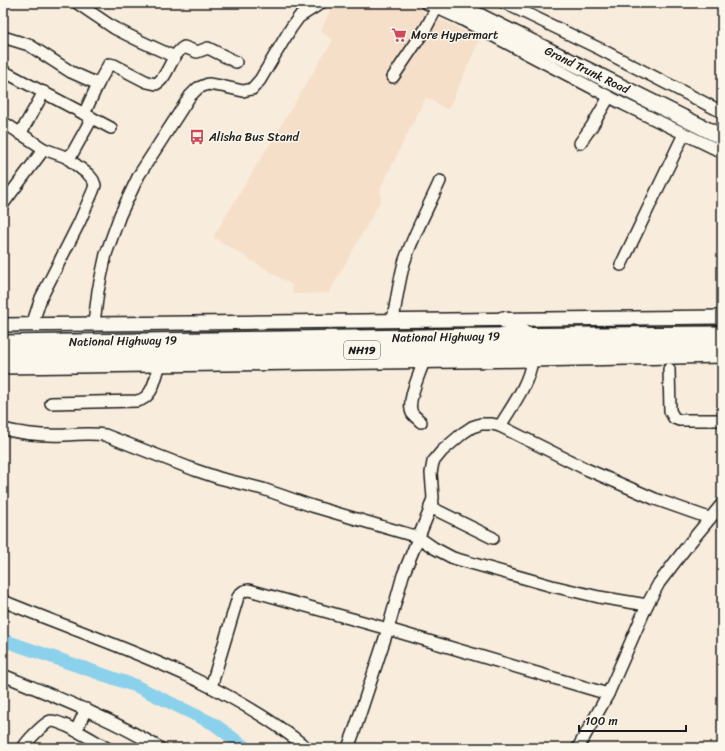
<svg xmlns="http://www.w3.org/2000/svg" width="725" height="751" font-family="Sriracha,sans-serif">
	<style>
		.built { fill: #f5dfc9 }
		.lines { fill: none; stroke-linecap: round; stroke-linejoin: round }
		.river { stroke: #8bd1ec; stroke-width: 13 }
		.minor-casing { stroke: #1c1c1c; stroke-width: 14 }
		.major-casing { stroke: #1c1c1c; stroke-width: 16 }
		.highway-casing { stroke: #1c1c1c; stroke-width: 18 }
		.minor { stroke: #fbf7ec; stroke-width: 11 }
		.major { stroke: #fbf7ec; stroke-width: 13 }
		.highway { stroke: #fbf7ec; stroke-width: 15 }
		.labels { text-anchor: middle; stroke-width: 3; stroke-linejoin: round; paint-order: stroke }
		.shield { fill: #fbf7ec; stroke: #5f5e5a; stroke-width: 1 }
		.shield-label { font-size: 11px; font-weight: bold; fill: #1c1c1c }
		.poi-label { font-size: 12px; fill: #1c1c1c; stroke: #fbf7ec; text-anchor: start }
		.street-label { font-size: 12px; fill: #1c1c1c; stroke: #fbf7ec }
	</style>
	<rect width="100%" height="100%" fill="#f8ecdc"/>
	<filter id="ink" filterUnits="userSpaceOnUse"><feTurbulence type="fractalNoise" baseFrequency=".025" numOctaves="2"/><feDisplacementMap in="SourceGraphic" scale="8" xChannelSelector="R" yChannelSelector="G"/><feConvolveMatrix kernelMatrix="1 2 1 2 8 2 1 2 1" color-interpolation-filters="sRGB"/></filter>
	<g filter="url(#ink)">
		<polygon class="built" points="333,3 407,3 480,39 448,110 426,97 381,187 381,200 329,293 293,294 292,285 213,237 333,40 321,32"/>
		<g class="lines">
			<polyline class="river" points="3,640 136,686 214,724 246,748"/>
			<g class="minor-casing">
				<g id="minor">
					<polyline points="77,3 114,28 140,41 175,57"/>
					<polyline points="426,3 461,19 623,104 722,152"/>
					<polyline points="505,3 600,49 722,112"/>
					<polyline points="3,37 29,45 71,72 98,84"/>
					<polyline points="3,71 111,128"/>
					<polyline points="393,77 426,28 437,7"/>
					<path d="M 84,114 L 98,84 L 109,64 L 114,65 L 147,82 L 156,84 C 169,77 170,55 184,47 L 197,52 L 208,48 L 236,62"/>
					<polyline points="3,122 44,149 66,157 72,154 92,118"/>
					<polyline points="20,134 44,92"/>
					<polyline points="580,143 592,126 609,97"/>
					<polyline points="3,204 44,149"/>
					<polyline points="621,265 684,134"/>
					<path d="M 393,321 C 396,301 399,282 404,263 C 413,235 428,208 440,181"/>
					<polyline points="94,323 98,291 106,254 120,215 139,175 190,96 198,88 208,84 221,86 243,91 252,89 260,80 291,28 299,17 321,3"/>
					<polyline points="32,325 41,298 79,223 93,191 95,185 93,180 89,175 66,157"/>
					<polyline points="669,369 670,411 674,418 679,420 721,420 722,418"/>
					<path d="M 51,403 L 137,401 C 153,398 155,379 160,364"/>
					<path d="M 421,422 C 418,419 414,416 412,413 C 406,402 420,373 424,361"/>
					<path d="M 500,426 C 512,406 529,384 532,360"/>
					<path d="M 3,429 C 23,434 44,436 65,435 C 78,434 91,433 105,435 L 195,470 L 219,478 L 263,489 L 312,506 L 418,537 L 434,548 L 453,558 L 552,586 L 599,597 L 647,605"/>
					<polyline points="430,507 493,538"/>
					<path d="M 3,601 C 107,644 218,676 307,748"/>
					<path d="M 3,675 C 56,697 110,718 160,748"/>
					<path d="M 211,687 L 238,597 C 241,592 244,590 249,590 L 388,629 L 608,694"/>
					<polyline points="76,731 86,709"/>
					<path d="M 23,748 C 26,742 46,721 51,721 C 63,721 96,742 107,748"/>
					<polyline points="348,748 355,729 388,629 403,575 429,512 433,498 431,473 433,462 442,451 463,433 472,427 481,424 492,424 500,426 586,469 655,499 709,518"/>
					<polyline points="578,748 608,694 647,605 659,583 688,545 722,504"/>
				</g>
			</g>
			<g class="major-casing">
				<g id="major">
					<polyline points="3,325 722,317"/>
					<polyline points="3,367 532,360 722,356"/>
				</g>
			</g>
			<g class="highway-casing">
				<g id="highway">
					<polyline points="453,3 722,137"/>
					<polyline points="503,319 526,335"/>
					<polyline points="3,343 488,336 722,334"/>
					<polyline points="3,356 489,348 722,347"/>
				</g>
			</g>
			<use href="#minor" class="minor"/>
			<use href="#major" class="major"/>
			<use href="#highway" class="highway"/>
		</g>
	</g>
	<defs>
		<g id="supermarket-bare" transform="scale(1.2)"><path d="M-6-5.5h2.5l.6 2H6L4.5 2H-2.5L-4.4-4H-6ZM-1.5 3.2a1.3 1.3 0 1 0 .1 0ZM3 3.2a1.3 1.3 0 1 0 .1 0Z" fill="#d1495b" stroke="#fbf7ec" stroke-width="2.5" paint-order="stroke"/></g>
		<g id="bus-bare" transform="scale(1.2)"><path d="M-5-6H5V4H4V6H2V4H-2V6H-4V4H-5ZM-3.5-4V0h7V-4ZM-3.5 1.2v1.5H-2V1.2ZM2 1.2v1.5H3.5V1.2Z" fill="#d1495b" stroke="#fbf7ec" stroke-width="2.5" paint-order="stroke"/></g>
	</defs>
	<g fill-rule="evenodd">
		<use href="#supermarket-bare" x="399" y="35"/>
		<use href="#bus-bare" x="197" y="137"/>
	</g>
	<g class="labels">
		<rect class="shield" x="344" y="341" width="36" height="18" rx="3"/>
		<g class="shield-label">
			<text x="362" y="354">NH19</text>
		</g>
		<g class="poi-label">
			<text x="411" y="39">More Hypermart</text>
			<text x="209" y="141">Alisha Bus Stand</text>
		</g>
		<g class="street-label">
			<text transform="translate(587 70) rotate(26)" y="4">Grand Trunk Road</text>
			<text transform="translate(446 337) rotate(-1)" y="4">National Highway 19</text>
			<text transform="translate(123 341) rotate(-1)" y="4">National Highway 19</text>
		</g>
	</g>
	<rect width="725" height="751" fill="none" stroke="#fbf7ec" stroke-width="16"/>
	<rect x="8" y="8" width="709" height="735" fill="none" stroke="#1c1c1c" stroke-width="1.5" filter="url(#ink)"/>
	<path d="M579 725v6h107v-6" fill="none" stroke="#1c1c1c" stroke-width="2"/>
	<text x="585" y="725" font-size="12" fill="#1c1c1c" stroke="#fbf7ec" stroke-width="3" paint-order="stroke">100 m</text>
</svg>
